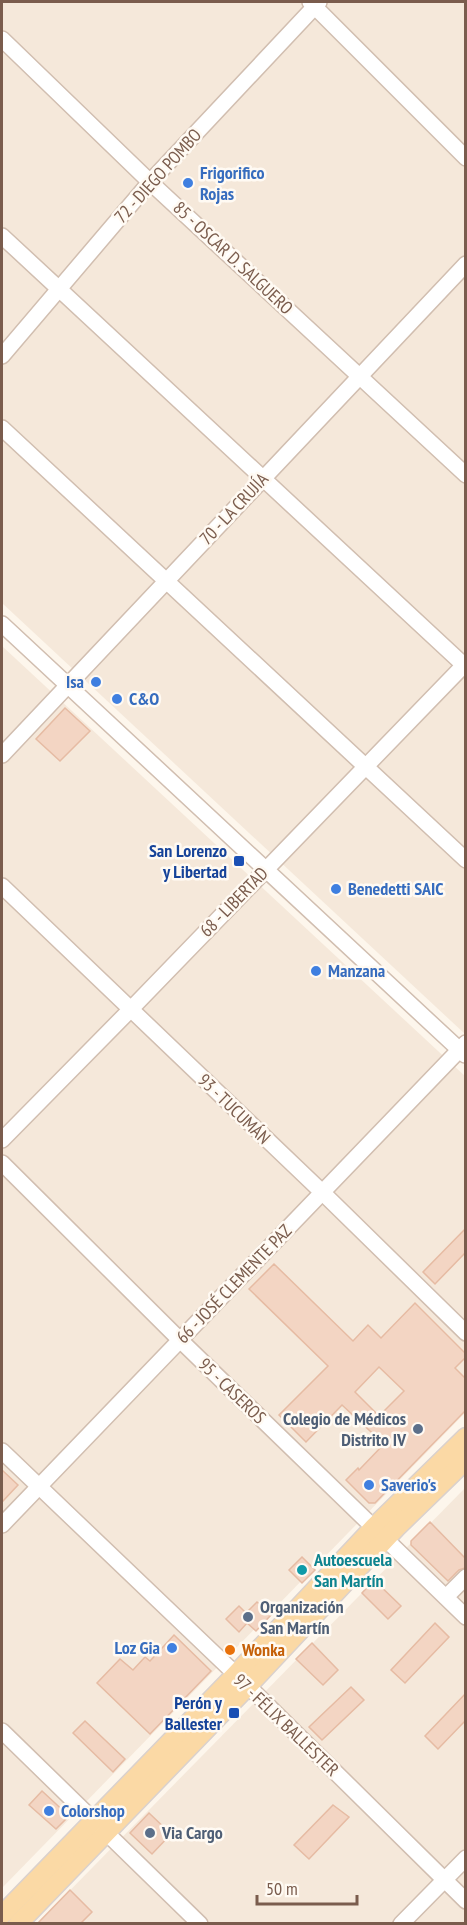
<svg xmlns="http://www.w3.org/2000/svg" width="467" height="1925" font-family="'PT Sans Narrow',sans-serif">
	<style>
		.residential { fill: #f5e8da }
		.building { fill: #f3d5c3; stroke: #e6bba3; stroke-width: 1.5; fill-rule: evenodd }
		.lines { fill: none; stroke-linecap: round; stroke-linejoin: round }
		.minor-casing { stroke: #d1beb0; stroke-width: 18 }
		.major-casing { stroke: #dad1cd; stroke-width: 21 }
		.minor { stroke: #fff; stroke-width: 15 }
		.major { stroke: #fbd9a5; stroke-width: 18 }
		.shop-dot { fill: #3f7fe0; stroke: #fffaf3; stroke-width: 2 }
		.transit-dot { fill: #1a4fb4; stroke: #fffaf3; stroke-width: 2 }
		.service-dot { fill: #5c6f8a; stroke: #fffaf3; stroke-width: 2 }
		.culture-dot { fill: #0f9aa8; stroke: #fffaf3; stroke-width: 2 }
		.food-dot { fill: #e8710a; stroke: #fffaf3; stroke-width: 2 }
		.labels { text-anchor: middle; stroke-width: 5; stroke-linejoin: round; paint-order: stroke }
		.shop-label { font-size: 18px; font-weight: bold; fill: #366cbe; stroke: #fffaf3; text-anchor: start }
		.street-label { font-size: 18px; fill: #7a5c4d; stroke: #fffaf3 }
		.transit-label { font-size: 18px; font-weight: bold; fill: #164399; stroke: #fffaf3; text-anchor: end }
		.service-label { font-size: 18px; font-weight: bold; fill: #4e5e75; stroke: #fffaf3; text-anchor: start }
		.culture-label { font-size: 18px; font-weight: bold; fill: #0d838f; stroke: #fffaf3; text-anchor: start }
		.food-label { font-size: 18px; font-weight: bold; fill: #c56008; stroke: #fffaf3; text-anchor: start }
	</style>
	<rect width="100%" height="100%" fill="#fdf6ec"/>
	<g class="residential">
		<polygon points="2,2 465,2 465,1034 2,603"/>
		<polygon points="2,646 466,1077 465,1413 2,1888"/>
		<polygon points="465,1488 465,1923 38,1923"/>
	</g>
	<g class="building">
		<polygon points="65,708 90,731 60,761 36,739"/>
		<polygon points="465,1229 465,1253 435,1284 423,1272"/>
		<path d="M 274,1264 L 353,1341 L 368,1325 L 381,1338 L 415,1303 L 465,1353 L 465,1358 L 455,1368 L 465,1378 L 465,1411 L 375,1503 L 369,1503 L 346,1480 L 358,1468 L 359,1470 L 384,1444 L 342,1405 L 306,1442 L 279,1415 L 328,1366 L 249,1289 ZM 379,1367 L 404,1391 L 379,1416 L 355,1392 Z"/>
		<polygon points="2,1470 18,1485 2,1502"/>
		<polygon points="430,1522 465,1558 465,1568 459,1570 448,1581 411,1545 411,1541"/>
		<polygon points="302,1557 315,1570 302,1583 289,1570"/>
		<polygon points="374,1580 401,1606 388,1619 362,1593"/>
		<polygon points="257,1602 271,1615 256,1631 247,1623 239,1632 226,1619 239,1606 246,1613"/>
		<polygon points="435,1623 449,1637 405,1683 391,1670"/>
		<polygon points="174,1635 211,1671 150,1734 97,1683 120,1659 133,1670 145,1657 150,1661"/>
		<polygon points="312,1643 338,1670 323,1685 296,1659"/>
		<polygon points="351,1687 364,1700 322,1740 309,1727"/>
		<polygon points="465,1694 465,1721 438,1749 425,1736"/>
		<polygon points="85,1721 125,1759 113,1772 73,1733"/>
		<polygon points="42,1791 69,1816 56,1829 29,1805"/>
		<polygon points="333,1805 349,1817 309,1859 294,1845"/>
		<polygon points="149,1813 171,1834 152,1854 130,1833"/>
		<polygon points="70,1890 92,1912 81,1923 38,1923"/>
	</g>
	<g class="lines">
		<g class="minor-casing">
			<g id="minor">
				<polyline points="310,2 466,158"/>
				<polyline points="2,39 150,182 466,475"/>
				<polyline points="2,236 466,667"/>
				<polyline points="2,356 150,182 319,2"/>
				<polyline points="2,428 466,860"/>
				<polyline points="2,624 465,1055"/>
				<polyline points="2,755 466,264"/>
				<polyline points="2,886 323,1193 466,1333"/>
				<polyline points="2,1140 131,1009 466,663"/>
				<polyline points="2,1163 179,1339 466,1617"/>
				<polyline points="2,1451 248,1686 466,1901"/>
				<polyline points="2,1525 466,1043"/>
				<polyline points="446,1597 466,1577"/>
				<polyline points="2,1731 200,1924"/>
				<polyline points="401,1924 466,1858"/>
			</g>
		</g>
		<g class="major-casing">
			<g id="major">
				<polyline points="2,1915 235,1675 374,1527 466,1437"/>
				<polyline points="18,1924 248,1686 396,1528 466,1460"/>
			</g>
		</g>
		<use href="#minor" class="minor"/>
		<use href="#major" class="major"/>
	</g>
	<g class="shop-dot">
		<circle cx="188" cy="183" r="6"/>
		<circle cx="96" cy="682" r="6"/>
		<circle cx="117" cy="699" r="6"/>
		<circle cx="336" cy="889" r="6"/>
		<circle cx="316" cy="971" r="6"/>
		<circle cx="369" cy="1485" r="6"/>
		<circle cx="172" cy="1648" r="6"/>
		<circle cx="49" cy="1811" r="6"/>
	</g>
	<g class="transit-dot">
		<rect x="233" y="855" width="12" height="12" rx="3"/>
		<rect x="228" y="1707" width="12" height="12" rx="3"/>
	</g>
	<g class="service-dot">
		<circle cx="418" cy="1429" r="6"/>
		<circle cx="248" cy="1617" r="6"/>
		<circle cx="150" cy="1833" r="6"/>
	</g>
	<circle class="culture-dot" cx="302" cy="1570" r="6"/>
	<circle class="food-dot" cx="230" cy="1650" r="6"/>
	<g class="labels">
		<g class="shop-label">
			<text x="200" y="179">Frigorifico<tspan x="200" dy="21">Rojas</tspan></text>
			<text x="84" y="688" text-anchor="end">Isa</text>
			<text x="129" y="705">C&amp;O</text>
			<text x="348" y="895">Benedetti SAIC</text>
			<text x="328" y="977">Manzana</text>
			<text x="381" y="1491">Saverio's</text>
			<text x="160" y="1654" text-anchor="end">Loz Gia</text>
			<text x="61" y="1817">Colorshop</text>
		</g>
		<g class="street-label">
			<text transform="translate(158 176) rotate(-48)" y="6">72 - DIEGO POMBO</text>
			<text transform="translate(233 258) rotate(43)" y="6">85 - OSCAR D. SALGUERO</text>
			<text transform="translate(234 509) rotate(-47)" y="6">70 - LA CRUJÍA</text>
			<text transform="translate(234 902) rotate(-46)" y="6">68 - LIBERTAD</text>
			<text transform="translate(234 1109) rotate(44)" y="6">93 - TUCUMÁN</text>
			<text transform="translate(234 1284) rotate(-46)" y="6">66 - JOSÉ CLEMENTE PAZ</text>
			<text transform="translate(232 1391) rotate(44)" y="6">95 - CASEROS</text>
			<text transform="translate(286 1725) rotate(44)" y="6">97 - FÉLIX BALLESTER</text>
		</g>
		<g class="transit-label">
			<text x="227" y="857">San Lorenzo<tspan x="227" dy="21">y Libertad</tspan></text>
			<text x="222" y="1709">Perón y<tspan x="222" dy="21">Ballester</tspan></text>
		</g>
		<g class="service-label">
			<text x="406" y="1425" text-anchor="end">Colegio de Médicos<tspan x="406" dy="21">Distrito IV</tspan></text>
			<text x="260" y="1613">Organización<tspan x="260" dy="21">San Martín</tspan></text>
			<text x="162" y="1839">Via Cargo</text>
		</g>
		<g class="culture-label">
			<text x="314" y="1566">Autoescuela<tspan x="314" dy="21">San Martín</tspan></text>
		</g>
		<g class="food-label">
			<text x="242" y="1656">Wonka</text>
		</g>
	</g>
	<rect width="467" height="1925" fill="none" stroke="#7a5c4d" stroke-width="6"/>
	<path d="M257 1895v9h100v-9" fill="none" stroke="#7a5c4d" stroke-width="3"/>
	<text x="266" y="1895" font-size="18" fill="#7a5c4d" stroke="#fffaf3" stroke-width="4.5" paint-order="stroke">50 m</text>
</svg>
